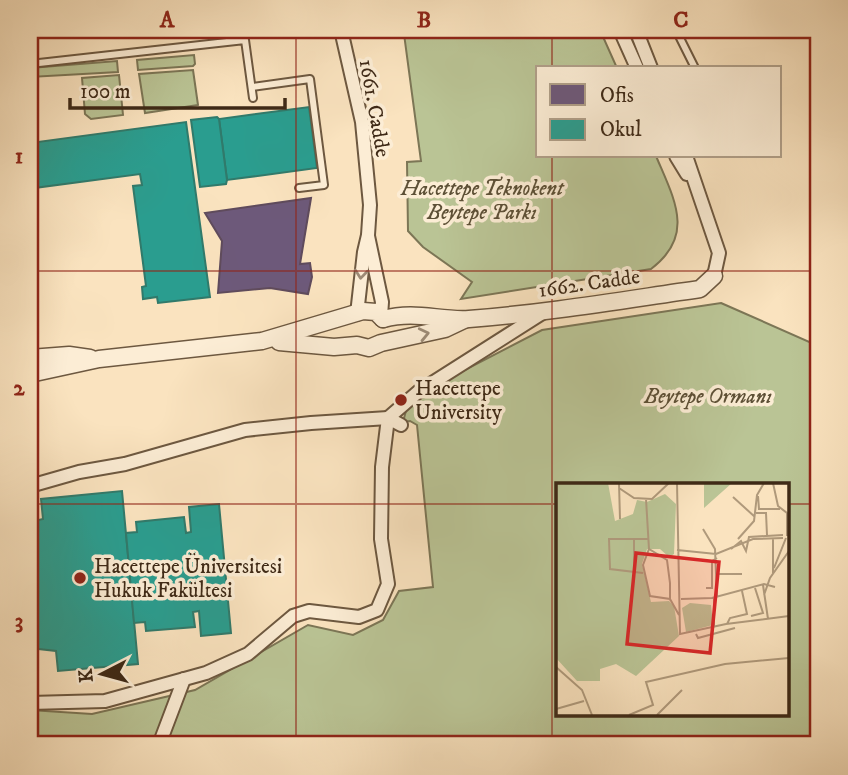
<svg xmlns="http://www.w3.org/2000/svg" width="848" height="775" font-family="'IM FELL DW Pica',serif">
	<rect width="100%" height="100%" fill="#fae3bf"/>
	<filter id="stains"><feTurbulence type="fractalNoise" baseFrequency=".00286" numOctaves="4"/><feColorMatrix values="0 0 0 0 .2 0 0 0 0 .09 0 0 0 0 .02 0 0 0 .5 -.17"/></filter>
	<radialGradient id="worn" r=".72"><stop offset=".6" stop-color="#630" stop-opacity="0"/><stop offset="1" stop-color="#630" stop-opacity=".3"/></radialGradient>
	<!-- green -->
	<g fill="#bac495" stroke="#7c7656" stroke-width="2" fill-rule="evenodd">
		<path d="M441 30H600L617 68H538V156H656C674 199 696 235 651 269L461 299 472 282 423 247 408 231 407 162 421 161 404 34Z"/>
		<path d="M194 55 195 64 193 66 138 70 137 60Z"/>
		<path d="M117 61 118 72 30 77V68Z"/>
		<path d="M193 70 198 105 145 113 139 74Z"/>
		<path d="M119 75 123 115 91 119 85 114 82 78Z"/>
		<path d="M721 303 814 344 818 349V745H30V710L92 714 195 690 308 625 353 635 383 620 399 591 433 587 417 425 410 421 403 422 407 407 453 376 542 330ZM558 484H787V714H558Z"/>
	</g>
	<!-- offices -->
	<path fill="#6d597a" stroke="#5f4b5c" stroke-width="2" d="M311 198 300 264 310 263 312 277 308 294 270 288 218 293 222 241 205 213Z"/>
	<!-- schools -->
	<g fill="#2a9d8f" stroke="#307a6b" stroke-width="2">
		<path d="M309 107 317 168 227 180 219 119Z"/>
		<path d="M217 117 219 119 227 180 226 184 200 187 191 120Z"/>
		<path d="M186 122 210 297 158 303 157 297 143 299 142 287 146 286 133 186 142 185 140 174 34 188 30 143Z"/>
		<path d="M122 491 138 664 58 671 56 651 30 648V522L43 519 41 499Z"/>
		<path d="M219 504 231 633 201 636 199 611 193 612 195 627 146 631 145 622 134 623 126 533 137 532 136 522 184 517 186 533 191 532 189 507Z"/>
	</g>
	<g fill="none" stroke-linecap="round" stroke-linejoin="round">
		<defs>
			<g id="service">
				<path d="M676 30 695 68"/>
				<path d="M30 64 245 40 253 98"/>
				<path d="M252 87 310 79 324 185 299 188"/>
			</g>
			<g id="minor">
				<path d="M341 30 362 122 370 205 368 235 364 252 357 314"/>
				<path d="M620 30 637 68"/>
				<path d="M636 30 651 68"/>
				<path d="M676 156 687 174"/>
				<path d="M686 156 719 253 714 276"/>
				<path d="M368 236 382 302 381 316"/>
				<path d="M30 486 79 472 125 464 245 430 311 423 388 418 401 425"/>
				<path d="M30 703 105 701 206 673 248 654 293 616 309 611 359 617 377 610 388 584 381 539 382 467 388 418 418 392 544 312"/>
				<path d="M159 745 184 679"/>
			</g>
			<g id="tertiary">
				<path d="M383 319C416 310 439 321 469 319 546 313 623 300 700 289L714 276"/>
				<path d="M279 342 334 347 357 345 369 348 381 343 445 329 464 320"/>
				<path d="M30 358 69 355 90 358"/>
				<path d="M30 374 99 359 262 341 363 311 376 312 383 319"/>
			</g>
		</defs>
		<!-- service casing -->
		<use href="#service" stroke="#6d5840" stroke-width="10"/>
		<!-- minor casing -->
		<use href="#minor" stroke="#6d5840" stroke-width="16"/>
		<!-- tertiary casing -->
		<use href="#tertiary" stroke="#6d5840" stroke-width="19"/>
		<!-- service -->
		<use href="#service" stroke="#fcedd5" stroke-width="6"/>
		<!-- minor -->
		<use href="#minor" stroke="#fcedd5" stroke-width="12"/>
		<!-- tertiary -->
		<use href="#tertiary" stroke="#fcedd5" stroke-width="16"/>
	</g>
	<!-- one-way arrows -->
	<defs><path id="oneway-chevron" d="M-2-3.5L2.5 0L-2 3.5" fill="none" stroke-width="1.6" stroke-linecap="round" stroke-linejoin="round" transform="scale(1.75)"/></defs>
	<g stroke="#9d8b76">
		<use href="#oneway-chevron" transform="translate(361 274) rotate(96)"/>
		<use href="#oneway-chevron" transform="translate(424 334) rotate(-13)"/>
	</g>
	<!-- grid -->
	<path fill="none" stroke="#8f2418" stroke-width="2" stroke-opacity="0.55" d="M296 30V745M552 30V68M552 156V745M30 271H818M30 504H558M787 504H818"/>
	<!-- markers -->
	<g fill="#8f2418" stroke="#fcedd5" stroke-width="2.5">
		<circle cx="401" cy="400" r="7"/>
		<circle cx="80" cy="578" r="7"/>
	</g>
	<g text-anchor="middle" stroke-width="7" stroke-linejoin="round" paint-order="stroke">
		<!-- street labels -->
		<g font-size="21" fill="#3e2916" stroke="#fcedd5">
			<text transform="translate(375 108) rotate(80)" y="7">1661. Cadde</text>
			<text transform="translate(589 283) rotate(-8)" y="7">1662. Cadde</text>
		</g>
		<!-- park labels -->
		<g font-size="21" font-style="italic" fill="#5d5036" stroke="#fcedd5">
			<text x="482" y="195">Hacettepe Teknokent<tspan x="482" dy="24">Beytepe Parkı</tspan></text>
			<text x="708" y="403">Beytepe Ormanı</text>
		</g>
		<!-- poi labels -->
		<g font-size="21" fill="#3e2916" stroke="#fcedd5" text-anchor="start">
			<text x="415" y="395">Hacettepe<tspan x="415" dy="24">University</tspan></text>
			<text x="94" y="573">Hacettepe Üniversitesi<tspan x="94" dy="24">Hukuk Fakültesi</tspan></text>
		</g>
	</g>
	<!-- overview -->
	<g transform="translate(556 483)">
		<rect width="233" height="233" fill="#fae3bf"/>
		<path d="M0 0H52L59 38 77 31 81 17 91 19 109 11 120 21 118 71 113 74 104 66H91L86 81 95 119 113 118 118 123 123 153 80 193 60 181 44 186V198H21L0 175ZM148 0H176L148 25ZM134 120 155 122 157 142 130 149 126 125Z" fill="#bac495"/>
		<path fill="none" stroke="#af997b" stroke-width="2" d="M63 0 64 36M121 0 124 151 170 141M217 0 222 23 231 30V53M63 5 78 15 96 16 113 0M202 13 203 26H224M177 14 199 34M90 16 93 66M200 30H210L211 52M147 46 159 66 161 114M217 55V90M182 56 198 38 201 12 208 0M175 66 185 58 190 68 193 54 227 52M121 67 160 71 197 56 227 55M218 85 230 55M78 87V56M87 90 54 86 53 56H92M161 91H186M207 102 212 136M150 105H156V78L161 75M208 112 214 95 233 68M125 116 156 115 208 101 219 104M113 117 114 116V100L111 77 93 66 87 82 94 113 114 116 123 132M195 133 207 130 199 105M170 141 233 133M171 141 174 135 191 131 186 108M158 144V115M140 151 142 155 179 145M0 184 26 207 36 232M0 226 28 218M73 232 97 222 90 199 169 181 233 175M101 232 126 207"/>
		<path fill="#d62828" fill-opacity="0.15" stroke="#d62828" stroke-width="3.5" d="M80 70 163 79 154 170 71 161Z"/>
		<rect width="233" height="233" fill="none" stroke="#3e2916" stroke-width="3.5"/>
	</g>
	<!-- margin -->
	<rect width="848" height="775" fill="none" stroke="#fae3bf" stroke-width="77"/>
	<!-- legend -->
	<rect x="536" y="66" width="245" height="91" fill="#fcedd5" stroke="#b09f89" stroke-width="2"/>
	<rect x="550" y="84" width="35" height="21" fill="#6d597a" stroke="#b09f89" stroke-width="2"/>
	<text x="600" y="102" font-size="21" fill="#3e2916">Ofis</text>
	<rect x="550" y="119" width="35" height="21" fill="#2a9d8f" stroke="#b09f89" stroke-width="2"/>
	<text x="600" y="136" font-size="21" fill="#3e2916">Okul</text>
	<!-- north arrow -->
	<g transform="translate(102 674) rotate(264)" stroke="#fcedd5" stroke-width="5" paint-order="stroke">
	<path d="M0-5L12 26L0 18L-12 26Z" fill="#3e2916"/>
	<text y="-10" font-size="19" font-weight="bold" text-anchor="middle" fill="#3e2916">K</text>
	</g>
	<!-- scale -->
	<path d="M70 98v10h215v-10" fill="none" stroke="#3e2916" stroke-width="3.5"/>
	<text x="80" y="98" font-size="21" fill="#3e2916" stroke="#fcedd5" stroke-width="5" paint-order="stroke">100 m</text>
	<rect x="38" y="38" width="772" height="698" fill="none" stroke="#8f2418" stroke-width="2.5"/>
	<g font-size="23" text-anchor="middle" font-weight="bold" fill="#8f2418">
		<text x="167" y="27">A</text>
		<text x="424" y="27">B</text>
		<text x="681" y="27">C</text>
		<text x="19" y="163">1</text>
		<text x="19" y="395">2</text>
		<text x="19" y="628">3</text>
	</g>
	<rect width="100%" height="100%" filter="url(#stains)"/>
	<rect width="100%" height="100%" fill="url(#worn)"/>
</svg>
